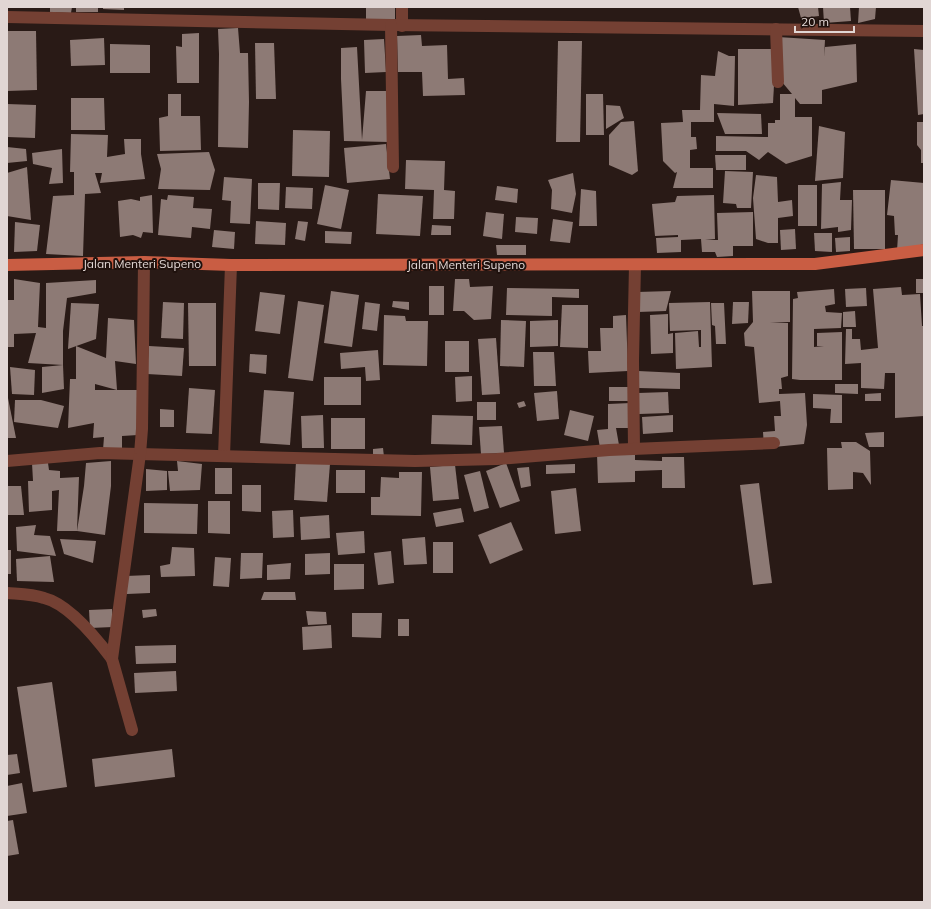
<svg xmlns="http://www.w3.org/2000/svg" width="931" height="909" font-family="Mulish,sans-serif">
	<rect width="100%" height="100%" fill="#291a16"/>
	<!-- building -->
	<g fill="#8d7a75">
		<path d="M50 7H72L71 13 50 12Z"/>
		<rect x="76" y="7" width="22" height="5"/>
		<path d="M103 7H124V10L103 9Z"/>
		<path d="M366 7H395V19L366 20Z"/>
		<path d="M798 7H818L819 16 801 18Z"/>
		<path d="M823 7H850L851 21 824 23Z"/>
		<path d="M859 7H876L875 19 858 23Z"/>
		<path d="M238 28 240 53H248L249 102 248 148 218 147 219 54 218 29Z"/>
		<path d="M7 31H36L37 90 7 91Z"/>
		<path d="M199 33V83H177L176 46 182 47V34Z"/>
		<path d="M421 35 422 46 447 45 448 79 464 78 465 95 423 96 422 72H398L397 36Z"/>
		<path d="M778 37 825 40 824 57 825 47 856 44 857 82 822 90V104H800L795 98V117H812V156L786 164 768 152 759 160 746 151H716V136L768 137V123H775V120H780V94H792L782 82Z"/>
		<path d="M104 38 105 65 71 66 70 40Z"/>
		<path d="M384 39 386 72 365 73 364 40Z"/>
		<path d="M558 41H582L580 142H556Z"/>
		<path d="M255 43H274L276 99H256Z"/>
		<path d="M110 44 150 45V73H110Z"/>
		<path d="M357 47 362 140 366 91H388L389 142 344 141 341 79V48Z"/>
		<path d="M738 49H776L773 103 738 105Z"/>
		<path d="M914 49 924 50V114L918 115Z"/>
		<path d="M718 51 729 56H735L734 106 714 104V122H691V137H696L697 149 690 150V168H713V188H673L677 172 675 173 663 161 661 123 683 122 682 110H700L701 75 715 76Z"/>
		<path d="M168 94H181V116H200L201 150 160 151 159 118 168 116Z"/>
		<path d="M586 94H603L604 135H586Z"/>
		<path d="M71 98H104L105 130H71Z"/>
		<path d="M7 104 36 105 35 138 7 137Z"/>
		<path d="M606 105 620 106 624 118 606 129Z"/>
		<path d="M717 113 761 114 762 134H725Z"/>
		<path d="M634 121 638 171 632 175 609 165V135L621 122Z"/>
		<path d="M917 122H924V163H921V150L917 145Z"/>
		<path d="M819 126 845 132 843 178 815 181Z"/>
		<path d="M293 130 330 131 329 177 292 176Z"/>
		<path d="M71 134 108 135 107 157 125 154 124 139H141V154L145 179 100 183 102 173H95L101 193 85 194 83 256 46 254 53 196 74 195V172H70Z"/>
		<path d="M386 144 390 179 347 183 344 148Z"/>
		<path d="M7 147 26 149 27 161 7 163Z"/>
		<path d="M62 149 63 183 49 184 52 168 33 164 32 153Z"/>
		<path d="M209 152 215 170 210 190 158 189 161 169 157 154Z"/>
		<path d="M715 155H746V170H716Z"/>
		<path d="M406 160 445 161 444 190 455 191 454 219H433L434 190 405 189Z"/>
		<path d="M27 167 31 220 7 216V173Z"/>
		<path d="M725 171 753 172 751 208H737L736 204 723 203Z"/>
		<path d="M573 173 576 194 572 213 551 209 552 190 548 180Z"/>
		<path d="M756 175 777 177 778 202 792 200 793 216 778 218V243H768L756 239 753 198Z"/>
		<path d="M224 177 252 179 250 224 230 223 231 201 222 200Z"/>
		<path d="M891 180 924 183V244L897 251 898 235H895L894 216 887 215Z"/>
		<path d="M841 182 840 200H852L851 230 838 232V227L821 229 822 184Z"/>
		<path d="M258 183H280L279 210 258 209Z"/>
		<path d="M325 185 349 190 341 229 317 224Z"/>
		<rect x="798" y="185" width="19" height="41"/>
		<path d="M497 186 518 189 517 203 495 200Z"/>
		<path d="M286 187 313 188 312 209 285 208Z"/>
		<path d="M581 189 596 191 597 226H579Z"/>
		<path d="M853 190H885V249H854Z"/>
		<path d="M378 194 423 196 420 236 376 234Z"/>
		<path d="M152 195 153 233 143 232 141 238 133 235 120 237 118 201 131 199 140 201V197Z"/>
		<path d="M168 195 194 197 193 208 212 209 210 229 192 227 191 238 158 235 161 199 167 200Z"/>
		<path d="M714 195 715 239 705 240H718L717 213 753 212V246H733V256L717 257 715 252H702L701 239 681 240V252L657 253 656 238 678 237V235L655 236 652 204 675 202 677 196Z"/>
		<path d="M486 212 504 214 502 239 483 236Z"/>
		<path d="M516 217 538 218 537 234 515 232Z"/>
		<path d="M553 219 573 222 570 243 550 241Z"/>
		<path d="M256 221 286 223 285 245 255 244Z"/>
		<path d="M298 221 308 222 305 241 295 239Z"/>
		<path d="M15 222 40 225 37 251 14 252Z"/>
		<path d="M432 225 451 226V235H431Z"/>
		<path d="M795 229 796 249 781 250 780 230Z"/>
		<path d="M214 230 235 232 234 249 212 247Z"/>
		<path d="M325 231 352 232 351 244 325 243Z"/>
		<path d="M814 233H832V252L815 251Z"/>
		<path d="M850 237V251L836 252 835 238Z"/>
		<path d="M496 245H526V255H497Z"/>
		<path d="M14 279 40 283 38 327 46 328V283L96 280V293L67 298 63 331V365L28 363 36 333 14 334V325V347H7V300H14Z"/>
		<path d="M455 279H469L470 287 493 286 491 319 474 320 464 311H453Z"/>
		<rect x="916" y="279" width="8" height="14"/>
		<rect x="429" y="286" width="15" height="29"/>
		<path d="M901 287 902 295 920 294 922 326H924V416L895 418V373H885L884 389 861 388V363L845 364 846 329H852V339H860L861 350 878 348 873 289Z"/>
		<path d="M507 288 579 289V298L552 297V316L506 315Z"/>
		<path d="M866 288 867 306 846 307 845 289Z"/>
		<path d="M834 289 835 304 825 306 826 312 842 313 841 328 814 329V347L824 346H817V333L842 332V380H800L792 379 793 299 798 298 797 292Z"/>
		<path d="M331 291 359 295 352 347 324 343Z"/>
		<path d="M671 291 666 311 638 312 637 292Z"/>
		<path d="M752 291H790V322H770L788 323V376L781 378 782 389H779V394L805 393 807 425 804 444 764 448 763 432 775 431 774 416H781L780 401 759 403 754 347 745 346 744 333 753 322Z"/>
		<path d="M260 292 285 295 280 334 255 331Z"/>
		<path d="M298 301 324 305 313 381 288 378Z"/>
		<path d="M393 301 409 302V310L392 307Z"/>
		<path d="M163 302 184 303 183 339 161 338Z"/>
		<path d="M365 302 380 304 377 331 362 329Z"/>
		<path d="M710 302 712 367 676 369 675 333 698 331 699 347H701V330L670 331 669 303Z"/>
		<path d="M733 302H749L748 323 732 324Z"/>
		<path d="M71 303 99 304 96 339 68 349Z"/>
		<path d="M188 303H216V366H189Z"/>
		<path d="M711 303H724L726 344H716L715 326 712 325Z"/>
		<path d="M562 305H588V348L560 347Z"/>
		<path d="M855 311 856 327H843V312Z"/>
		<path d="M668 314V334L673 333V353L651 354 650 315Z"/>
		<path d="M384 315 405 316 406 321H428L427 366 383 365Z"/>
		<path d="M626 315 628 371 589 373 588 351H601L600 328H613V316Z"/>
		<path d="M108 318 134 320 136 364 115 361 117 390 95 384V390H140L138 435 122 436V450H103L104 437 93 438 94 423 68 428 70 379H76V346L106 358Z"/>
		<path d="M501 320 526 321 524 367 500 366Z"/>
		<path d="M558 320V346L530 347V321Z"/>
		<path d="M496 338 500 394 482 395 478 339Z"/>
		<rect x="445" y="341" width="24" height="31"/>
		<path d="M149 346 184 348 182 376 147 374Z"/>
		<path d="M378 350 380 380 366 381 365 367 341 369 340 353Z"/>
		<path d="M533 352H554L556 386H534Z"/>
		<path d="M250 354 267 355 266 374 249 372Z"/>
		<path d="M63 365 64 389 42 393V367Z"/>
		<path d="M10 367 35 370 34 395 12 394Z"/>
		<path d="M638 371 680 373V389L638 388Z"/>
		<path d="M472 376V401L456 402 455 377Z"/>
		<rect x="324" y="377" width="37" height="28"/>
		<path d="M835 384H858V394L835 393Z"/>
		<path d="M609 387H631L632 401H609Z"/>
		<path d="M189 388 215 390 212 434 186 433Z"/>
		<path d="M264 390 294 392 290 445 260 443Z"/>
		<path d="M557 391 559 419 537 421 534 393Z"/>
		<path d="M668 392 669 413 639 414 638 393Z"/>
		<path d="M881 393V401H865V394Z"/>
		<path d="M813 394 842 395V423H830L831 409 813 408Z"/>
		<path d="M7 398H8L16 438H7Z"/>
		<path d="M15 400H41L64 406 58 428 14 422Z"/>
		<path d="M524 401 526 406 519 408 517 403Z"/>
		<rect x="477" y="402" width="19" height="18"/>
		<path d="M631 403V428H616L619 445 600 448 597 430 608 429V404Z"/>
		<path d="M160 409 174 410V427H160Z"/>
		<path d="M570 410 594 416 588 441 564 435Z"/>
		<path d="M323 415 324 448H302L301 416Z"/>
		<path d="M432 415 473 416 472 445 431 444Z"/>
		<path d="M673 415V432L643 434 642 417Z"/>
		<rect x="331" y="418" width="34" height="31"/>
		<path d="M502 426 504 453 481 454 479 427Z"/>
		<path d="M884 432V447H869L865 433Z"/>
		<path d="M841 442H856L870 451 871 485 863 473 853 472V489L828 490 827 448H842Z"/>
		<path d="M383 448 384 457H373V449Z"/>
		<path d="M597 454H635V460L662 461V457H684L685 488H662V470L635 471V482L598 483Z"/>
		<path d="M111 461V486L105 535 77 531H57L59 490 52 491V510L29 512 28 481H33L32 463H48L49 470 60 471V478L79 477 77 531 84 486 86 463Z"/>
		<path d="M177 461 202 464 200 490 170 491 168 471H178Z"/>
		<path d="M296 461 330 464 327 502 294 500Z"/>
		<path d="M506 463 520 501 500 508 486 471Z"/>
		<path d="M575 464V473L546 474V465Z"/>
		<path d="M455 465 459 499 433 501 430 467Z"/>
		<path d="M529 467 531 486 521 488 517 468Z"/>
		<rect x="215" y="468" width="17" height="26"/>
		<path d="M146 469 167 471V490L146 491Z"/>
		<rect x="336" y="470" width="29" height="23"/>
		<path d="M480 471 489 508 474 512 464 475Z"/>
		<path d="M399 472H422L421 516 371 515V497H380L381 477 399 478Z"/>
		<path d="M759 483 772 583 753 585 740 485Z"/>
		<path d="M242 485H261V512L242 511Z"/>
		<path d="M7 486H21L24 515H7Z"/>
		<path d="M576 488 581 531 555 534 551 491Z"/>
		<path d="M208 501H230V534L208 533Z"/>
		<path d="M144 503 198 504 197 534 144 533Z"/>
		<path d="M461 508 464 522 436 527 433 513Z"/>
		<path d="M293 510 294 537 273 538 272 511Z"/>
		<path d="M329 515 330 538 301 540 300 517Z"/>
		<path d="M511 522 523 550 490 564 478 535Z"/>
		<path d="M36 525 34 535 50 536 56 556 17 551 16 527Z"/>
		<path d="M364 531 365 553 338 555 336 533Z"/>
		<path d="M425 537 427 564 404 565 402 539Z"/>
		<path d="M60 539 96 541 93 563 64 554Z"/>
		<rect x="433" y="542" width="20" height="31"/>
		<path d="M172 547 194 548 195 576 161 577 160 566 170 564Z"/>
		<rect x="7" y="550" width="4" height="24"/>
		<path d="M391 551 394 583 378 585 374 553Z"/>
		<path d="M241 553H263L262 578 240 579Z"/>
		<path d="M330 553V574L305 575V554Z"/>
		<path d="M50 556 54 582 17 581 16 559Z"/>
		<path d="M215 557 231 558 229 587 213 586Z"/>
		<path d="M291 563 290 579 267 580V565Z"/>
		<path d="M334 564H364V589L334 590Z"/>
		<path d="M150 575V593L127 594 126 576Z"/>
		<path d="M264 592H295L296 600H261Z"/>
		<path d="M112 609 113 627 90 628 89 610Z"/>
		<path d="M156 609 157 616 143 618 142 610Z"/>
		<path d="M306 611 326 612 327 624 308 625Z"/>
		<path d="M352 613H382L381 638 352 637Z"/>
		<rect x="398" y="619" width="11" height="17"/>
		<path d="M331 625 332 648 303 650 302 627Z"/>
		<path d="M176 645V663L136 664 135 646Z"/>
		<path d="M176 671 177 691 135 693 134 673Z"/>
		<path d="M52 682 67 787 33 792 17 687Z"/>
		<path d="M172 749 175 777 95 787 92 759Z"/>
		<path d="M17 754 20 773 7 775V755Z"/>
		<path d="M22 783 27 813 7 816V786Z"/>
		<path d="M13 820 19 854 7 856V821Z"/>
	</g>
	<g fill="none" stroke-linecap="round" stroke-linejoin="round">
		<!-- minor -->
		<g stroke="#744033" stroke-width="12">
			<path d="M402 7V26"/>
			<path d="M7 17 391 25 924 31"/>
			<path d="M391 25 393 167"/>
			<path d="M776 29 778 82"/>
			<path d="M634 449 633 360 635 265"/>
			<path d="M224 456 231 265"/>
			<path d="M7 461 100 453 415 461 497 459 609 450 774 443"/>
			<path d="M7 593C19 594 32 594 44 598 69 604 97 639 112 659"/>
			<path d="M132 730 112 659 140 454 142 429 144 262"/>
		</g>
		<!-- major -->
		<path stroke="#c95d43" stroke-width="12" d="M7 265 144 262 231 265 815 264 924 250"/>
	</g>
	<g text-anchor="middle" stroke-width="4" stroke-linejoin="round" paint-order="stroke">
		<!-- street labels -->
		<g font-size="12" fill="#e1d6d4" stroke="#1f110d">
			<text x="142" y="268">Jalan Menteri Supeno</text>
			<text x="466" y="269">Jalan Menteri Supeno</text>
		</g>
	</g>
	<!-- border -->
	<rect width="931" height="909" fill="none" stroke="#e1d6d4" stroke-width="16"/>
	<!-- scale -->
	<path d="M795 26v6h59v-6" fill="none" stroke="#e1d6d4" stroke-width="2"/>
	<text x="801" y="26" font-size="12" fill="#e1d6d4" stroke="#1f110d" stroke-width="3" paint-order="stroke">20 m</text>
</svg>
